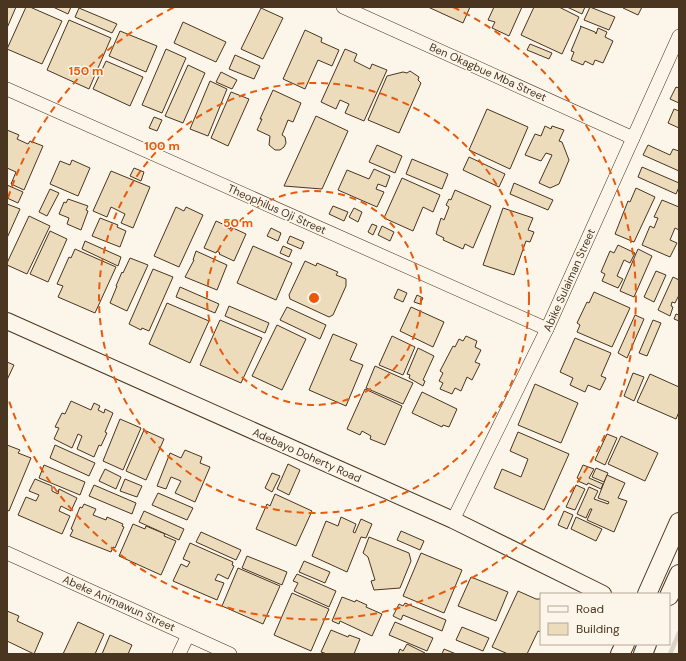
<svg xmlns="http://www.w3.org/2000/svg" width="686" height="661" font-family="'DM Sans',sans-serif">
	<rect width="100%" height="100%" fill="#fbf6e9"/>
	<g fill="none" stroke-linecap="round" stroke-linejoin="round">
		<!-- stream -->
		<path stroke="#dcd4c6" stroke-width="4.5" d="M670 654 679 633"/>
	</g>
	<!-- building -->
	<g fill="#ecdcbc" stroke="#4a3520">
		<path d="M7 7H16L7 28Z"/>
		<path d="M26 7H30L62 21 42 64 7 49Z"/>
		<path d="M53 7H71L68 14Z"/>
		<path d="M428 7H470L463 23Z"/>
		<path d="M494 7H522L509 36 492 28 495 22 488 20Z"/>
		<path d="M534 7H559L579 17 562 54 521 35Z"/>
		<path d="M567 7H585L582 14Z"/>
		<path d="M590 7 615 17 609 30 584 20Z"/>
		<path d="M623 7H642L638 15 623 8Z"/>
		<path d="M79 8 117 24 112 33 75 17Z"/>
		<path d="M261 8 283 18 263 59 241 49Z"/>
		<path d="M69 20 111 38 89 89 47 70Z"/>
		<path d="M183 22 226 42 216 62 174 43Z"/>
		<path d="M580 26 595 32 596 34 598 28 607 32 605 37 613 41 603 63 595 60 593 65 585 61 583 65 571 60 574 52 571 51 581 27Z"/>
		<path d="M305 30 322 38 321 42 339 50 332 66 318 60 305 89 283 79Z"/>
		<path d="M120 31 157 46 146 72 109 56Z"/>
		<path d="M530 44 552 53 549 59 527 50Z"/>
		<path d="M166 49 186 58 162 113 142 105Z"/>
		<path d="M345 49 357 54 354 61 370 69 372 64 387 70 364 121 345 113 349 104 340 100 336 109 321 102Z"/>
		<path d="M235 55 260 66 254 79 229 69Z"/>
		<path d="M106 61 143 77 130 106 93 89Z"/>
		<path d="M188 65 205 73 183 123 165 116Z"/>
		<path d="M410 71 419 77 418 80 421 83 399 133 368 120 387 76 403 72 407 73Z"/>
		<path d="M221 72 237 80 232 89 216 82Z"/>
		<path d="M210 81 227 89 208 136 190 129Z"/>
		<path d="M676 87 679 88V103L670 99Z"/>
		<path d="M273 90 301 103 293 122 288 120 282 135 285 137 286 143 284 147 280 150H275L269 145 270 136 257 130 262 119H260Z"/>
		<path d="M231 92 249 99 228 146 211 138Z"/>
		<path d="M487 109 528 127 510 169 469 150Z"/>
		<path d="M674 109 679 111V128L668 123Z"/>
		<path d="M316 116 348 131 322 189 284 186Z"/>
		<path d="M154 117 162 120 157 131 149 128Z"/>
		<path d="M545 126 551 129 552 126 564 130 559 141 562 142 569 160 559 184 550 188 539 183 552 155 546 153 541 161 525 155 535 134 541 136Z"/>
		<path d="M7 130 19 135 17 139 28 144 30 141 43 146 24 190 11 184 16 172 7 168Z"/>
		<path d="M377 145 402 156 395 173 369 162Z"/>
		<path d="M648 145 670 155 673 149 679 151V171L643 155Z"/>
		<path d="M469 157 505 174 499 187 463 170Z"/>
		<path d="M412 159 448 174 442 189 406 174Z"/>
		<path d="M72 160 90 168 78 196 50 184 60 161 70 165Z"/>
		<path d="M642 167 679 183V187L676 194 638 177Z"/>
		<path d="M134 168 144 172 141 181 130 176Z"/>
		<path d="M374 169 390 176 386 187 378 184 376 189 384 192 377 207 338 190 347 170 369 179Z"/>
		<path d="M111 171 150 187 133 228 121 223 125 214 111 207 107 217 93 211Z"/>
		<path d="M402 178 440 195 433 212 423 207 413 231 384 218Z"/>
		<path d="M514 183 553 200 548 210 510 194Z"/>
		<path d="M7 185 23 192 18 203 7 198Z"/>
		<path d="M636 188 655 197 634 242 615 234 628 201 630 202Z"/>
		<path d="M50 189 59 193 47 216 39 212Z"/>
		<path d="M455 190 491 206 473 248 465 244 463 249 443 240 444 238 436 234 441 218 444 220 449 207 446 205 449 199 451 200Z"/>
		<path d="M68 199 88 206 86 210 88 211 81 230 67 224 69 218 59 214 64 202 66 203Z"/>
		<path d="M662 200 679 207V230L675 228 670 240 677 243 670 257 642 245 650 226 654 228 658 218 654 217Z"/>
		<path d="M7 204 20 209 7 238Z"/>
		<path d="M333 206 348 212 344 221 329 214Z"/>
		<path d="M176 207 184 211 186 207 203 215 179 267 154 256Z"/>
		<path d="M354 208 362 212 358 222 349 217Z"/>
		<path d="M503 208 533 218 528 230 534 232 530 242 526 241 514 275 483 265Z"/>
		<path d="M29 216 50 226 27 274 7 265V263Z"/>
		<path d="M100 218 118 225 117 227 126 231 120 247 92 236Z"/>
		<path d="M216 221 227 226V228L230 229 231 227 246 234 234 261 219 254 220 253 217 251 216 253 204 248Z"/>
		<path d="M372 224 377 226 373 235 368 232Z"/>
		<path d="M382 226 394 232 390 241 378 235Z"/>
		<path d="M271 228 281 233 278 241 267 236Z"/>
		<path d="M50 231 67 239 48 282 30 274Z"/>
		<path d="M290 236 304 242 301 249 287 243Z"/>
		<path d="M85 241 121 257 118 266 82 249Z"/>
		<path d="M618 245 635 253 630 263 624 260 617 276 623 279 618 288 602 281 605 274 601 272 610 251 614 253Z"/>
		<path d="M253 246 292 263 276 300 237 283Z"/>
		<path d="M283 246 292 250 289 257 280 253Z"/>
		<path d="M75 249 116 267 95 313 58 297 63 286 57 284 69 257 71 258Z"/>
		<path d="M638 249 652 256 634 297 620 291Z"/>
		<path d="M196 251 227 265 217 290 185 277 194 260H193Z"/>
		<path d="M130 258 148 265 127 311 110 303 117 286H116L122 272 123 273Z"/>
		<path d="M305 261 316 266 317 263 338 272 336 275 346 279V286L333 315 329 317 290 299 289 295Z"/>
		<path d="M153 269 173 277 149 331 142 328 141 330 129 324Z"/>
		<path d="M656 271 666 275 654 302 644 297Z"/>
		<path d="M673 277 679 280V295L675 303 672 302 671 306 673 307 670 316 658 310Z"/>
		<path d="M180 287 219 304 215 313 176 297Z"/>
		<path d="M398 289 407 293 403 302 394 298Z"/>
		<path d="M594 292 630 308 612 347 577 332 580 325 577 323 587 302 589 303Z"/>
		<path d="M417 295 423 298 420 304 414 302Z"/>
		<path d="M167 303 209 321 190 363 149 344Z"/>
		<path d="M229 306 269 323 265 333 225 316Z"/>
		<path d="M287 307 326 325 320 339 280 320Z"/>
		<path d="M411 307 444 322 433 347 400 331Z"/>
		<path d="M676 314 679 315V321L674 319Z"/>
		<path d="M635 315 644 319 627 358 618 353Z"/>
		<path d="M220 320 262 338 241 383 200 365Z"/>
		<path d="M653 320 661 323 647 356 639 353Z"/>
		<path d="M277 325 306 339 282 390 252 376Z"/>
		<path d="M333 334 357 344 350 360 363 365 346 406 309 390Z"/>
		<path d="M392 336 415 347 403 375 379 365Z"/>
		<path d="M466 336 477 341 475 347 481 350 475 362 480 364 472 380 467 377 461 391 455 388 452 394 440 389 443 383 439 381 443 373 440 371 453 346 455 347 459 339 463 341Z"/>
		<path d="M575 338 611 353 601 376 606 378 600 390 588 385 585 392 570 385 573 378 560 372Z"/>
		<path d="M418 348 434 356 423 380 425 381 423 386 409 378 410 375 407 374Z"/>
		<path d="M7 362 14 365 7 380Z"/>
		<path d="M375 366 413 383 403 404 366 388Z"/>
		<path d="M633 373 644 377 634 401 624 396Z"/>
		<path d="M650 374 679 387V412L676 419 637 402Z"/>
		<path d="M535 384 578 403 561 443 518 425Z"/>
		<path d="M365 389 402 406 385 445 370 439 371 436 362 431 360 435 347 429Z"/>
		<path d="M422 392 457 409 449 427 443 425 442 427 412 413Z"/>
		<path d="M71 401 91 410 94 403 100 406 98 410 104 413 105 409 113 413 105 432 107 433 101 446 99 445 94 457 77 449 82 436 78 434 72 448 54 439 59 428 55 427 62 413 65 414Z"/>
		<path d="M120 419 141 428 123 470 103 461Z"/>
		<path d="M144 430 164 439 146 480 126 471Z"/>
		<path d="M518 432 569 454 544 510 494 488 502 469 521 477 528 459 510 451Z"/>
		<path d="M607 434 617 438 605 465 595 460Z"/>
		<path d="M621 436 658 453 645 481 608 464Z"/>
		<path d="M7 445 20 450 18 453 31 458 9 511 7 510Z"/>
		<path d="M55 445 95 463 89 476 50 458Z"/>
		<path d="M185 450 202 457 200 463 210 467 195 502 175 493 181 481 171 477 166 489 157 486 170 453 181 458Z"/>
		<path d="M288 464 300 470 289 495 277 489Z"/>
		<path d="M44 465 85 482 80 495 39 478Z"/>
		<path d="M583 465 594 469 589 478 603 484 601 489 588 483 587 485 578 481 579 479 577 478Z"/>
		<path d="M596 468 608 473 604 482 592 477Z"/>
		<path d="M105 469 121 477 116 489 99 481Z"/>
		<path d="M272 473 280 476 272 492 265 488Z"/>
		<path d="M607 475 625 483 618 498 627 501 614 532 587 520 592 509H590L586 518 577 514 589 487 598 491 594 499 608 504 609 502 598 498Z"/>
		<path d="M35 479 52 486V491L58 494 59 489 77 498 71 511 61 506 59 511 70 516 62 534 18 515 26 497 36 501 39 495 29 491Z"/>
		<path d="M125 479 142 486 137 497 120 491Z"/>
		<path d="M94 485 136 503 132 514 89 496Z"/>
		<path d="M576 485 585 489 575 510 566 507Z"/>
		<path d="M158 493 193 508 187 520 152 505Z"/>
		<path d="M275 494 312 511 296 546 256 529 267 504 270 506Z"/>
		<path d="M84 504 96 509 93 515 106 520 107 517 123 524 122 526 124 527 115 548 113 547 111 552 70 536 73 530 71 529 80 507 82 508Z"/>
		<path d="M144 511 184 529 179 540 139 522Z"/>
		<path d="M564 511 573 515 567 529 558 525Z"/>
		<path d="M341 517 356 524 353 532 355 533 361 519 372 524 366 538 361 537 347 572 312 556 326 521 338 526Z"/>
		<path d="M576 517 602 529 596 541 571 529Z"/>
		<path d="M133 524 145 529 146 526 165 534 164 536 176 541 161 575 119 556Z"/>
		<path d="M401 531 424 541 420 550 397 540Z"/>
		<path d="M201 532 241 550 236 560 196 542Z"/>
		<path d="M369 537 409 553 411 561 400 588 374 590 371 581 375 580 368 557 363 553Z"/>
		<path d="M190 543 233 562 232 565 234 566 228 579 218 574 215 580 224 583 217 600 173 581 181 564 187 567 190 562 183 559Z"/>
		<path d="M421 553 462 570 444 613 403 596Z"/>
		<path d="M247 556 287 572 282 585 242 568Z"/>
		<path d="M304 561 330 572 325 583 299 572Z"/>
		<path d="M238 568 280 586 263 624 222 606Z"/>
		<path d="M297 574 336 591 329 607 294 591 298 583 293 581Z"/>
		<path d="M471 577 508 592 496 621 458 606Z"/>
		<path d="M518 591 536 599H541V632L538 631 527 654H508L492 647Z"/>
		<path d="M292 593 329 609 311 651 274 635Z"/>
		<path d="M342 597 355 602 356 600 367 605 366 607 382 614 372 636 340 621 339 624 332 621Z"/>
		<path d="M405 603 446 620 442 631 403 615 401 620 393 616 399 604 403 606Z"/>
		<path d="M7 611 19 616 17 621 43 633 34 654 7 641Z"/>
		<path d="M78 622 104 634 95 654H63Z"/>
		<path d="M395 622 433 638 427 651 389 635Z"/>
		<path d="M462 627 489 638 483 651 456 640Z"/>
		<path d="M331 630 348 637 349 635 360 639 354 654H327L321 652Z"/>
		<path d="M110 635 132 645 128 654H102Z"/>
		<path d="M407 644 425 653V654H398L400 649 403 651Z"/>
		<path d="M444 649 456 654H442Z"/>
	</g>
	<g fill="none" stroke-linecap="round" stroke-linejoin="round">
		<defs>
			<g id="minor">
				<path d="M343 7 633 138"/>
				<path d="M7 89 547 329"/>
				<path d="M453 520 547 329 679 36"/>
				<path d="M7 553 230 654"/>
				<path d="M179 654 188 635"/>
			</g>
			<path id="tertiary" d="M7 321 453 520 603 594"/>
			<g id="secondary">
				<path d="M647 594 679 522"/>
				<path d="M669 596 679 574"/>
				<path d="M620 654 625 644"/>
				<path d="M643 654 647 644"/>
			</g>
		</defs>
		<!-- minor casing -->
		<use href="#minor" stroke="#4a3520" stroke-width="14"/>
		<!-- tertiary casing -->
		<use href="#tertiary" stroke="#4a3520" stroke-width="18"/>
		<!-- secondary casing -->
		<use href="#secondary" stroke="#4a3520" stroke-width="20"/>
		<!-- minor -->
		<use href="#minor" stroke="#fbf6e9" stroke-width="13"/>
		<!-- tertiary -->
		<use href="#tertiary" stroke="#fbf6e9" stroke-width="16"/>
		<!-- secondary -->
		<use href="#secondary" stroke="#fbf6e9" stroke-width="18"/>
	</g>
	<!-- distance rings -->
	<g fill="none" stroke="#e8590c" stroke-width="2" stroke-dasharray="7 5">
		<circle cx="314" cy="298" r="107"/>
		<circle cx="314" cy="298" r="215"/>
		<path d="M8 198A322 322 0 0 1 175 7M453 7A322 322 0 1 1 8 398"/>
	</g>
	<g text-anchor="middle" stroke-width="3" stroke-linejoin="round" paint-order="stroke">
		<!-- street labels -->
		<g font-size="11" fill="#4a3520" stroke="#fbf6e9">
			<text transform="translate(488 72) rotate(24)" y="4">Ben Okagbue Mba Street</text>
			<text transform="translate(277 209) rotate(24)" y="4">Theophilus Oji Street</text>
			<text transform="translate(569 280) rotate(-66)" y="4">Abike Sulaiman Street</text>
			<text transform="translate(307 455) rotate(24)" y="4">Adebayo Doherty Road</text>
			<text transform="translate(119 603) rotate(24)" y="4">Abeke Animawun Street</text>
		</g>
	</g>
	<circle cx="314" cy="298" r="6" fill="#e8590c" stroke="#fbf6e9" stroke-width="2"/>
	<g font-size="12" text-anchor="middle" font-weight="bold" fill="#e8590c" stroke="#fbf6e9" stroke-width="3" stroke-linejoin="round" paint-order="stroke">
		<text x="86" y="75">150 m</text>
		<text x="162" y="150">100 m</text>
		<text x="238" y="227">50 m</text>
	</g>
	<!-- border -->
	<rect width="686" height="661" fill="none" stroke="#4a3520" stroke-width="16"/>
	<!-- legend -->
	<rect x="540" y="593" width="130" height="52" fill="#fbf6e9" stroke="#b4a999"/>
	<rect x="548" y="606" width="20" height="6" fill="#fbf6e9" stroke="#b4a999"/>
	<text x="576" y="613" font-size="12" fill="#4a3520">Road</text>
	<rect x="548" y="623" width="20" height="12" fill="#ecdcbc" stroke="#b4a999"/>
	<text x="576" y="633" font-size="12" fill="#4a3520">Building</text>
</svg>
